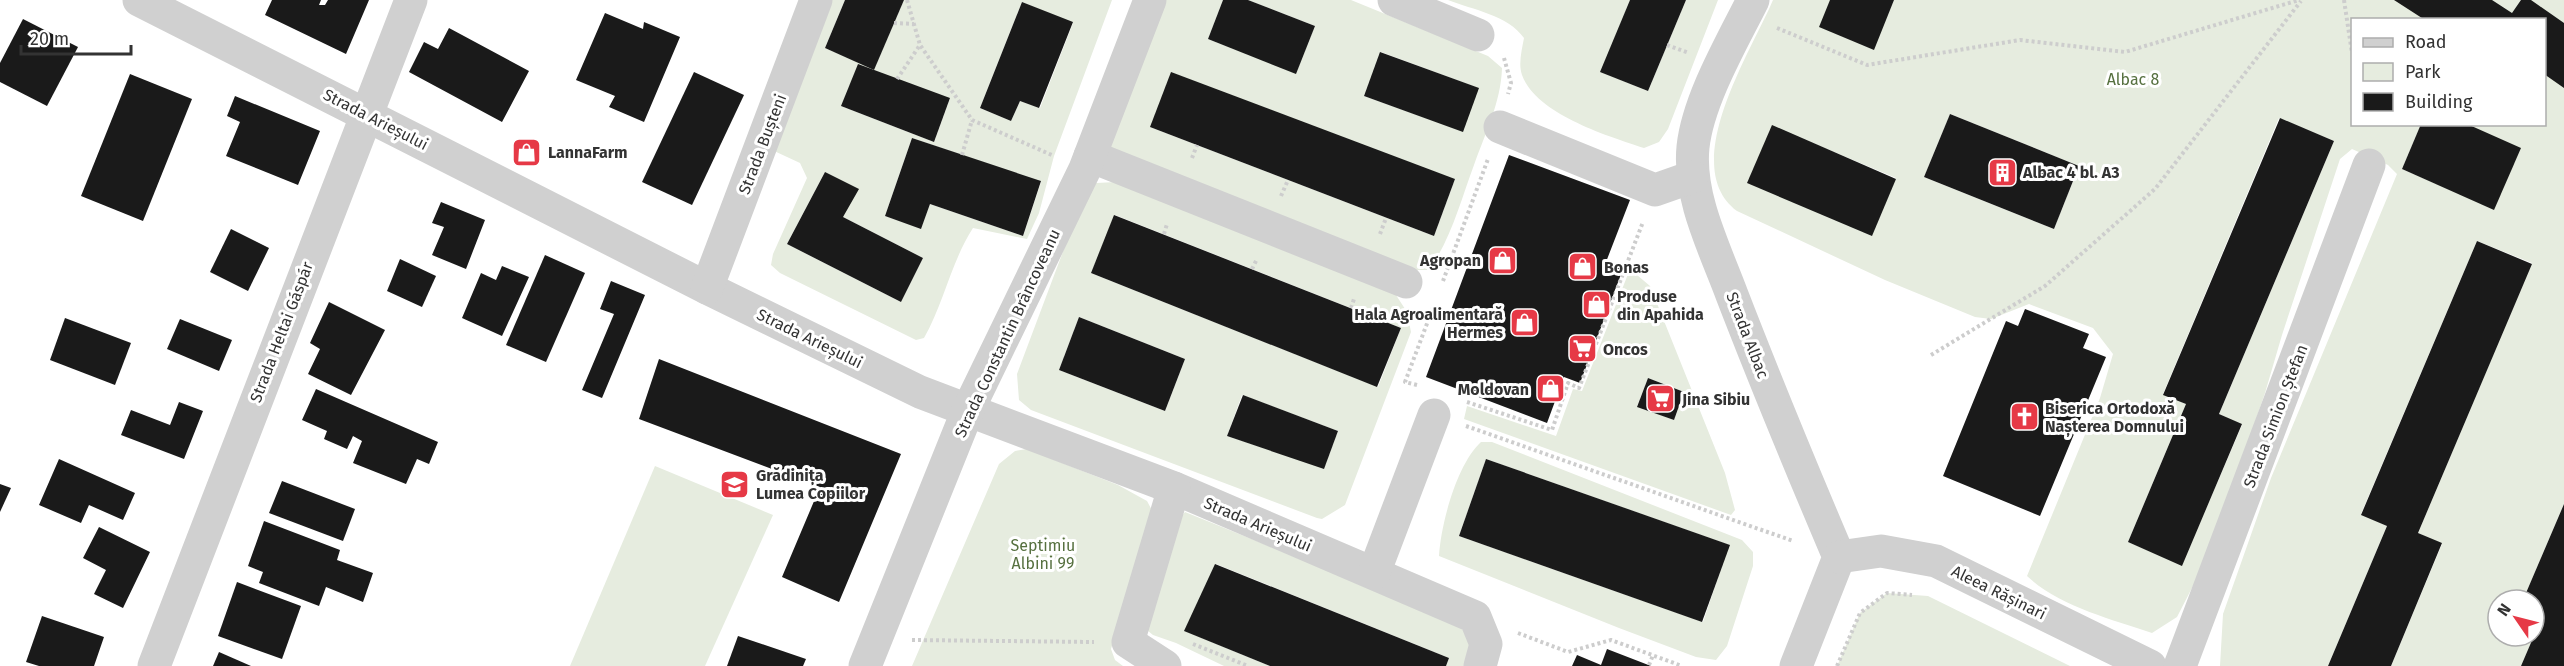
<svg xmlns="http://www.w3.org/2000/svg" width="2564" height="666" font-family="'Fira Sans',sans-serif">
	<rect width="100%" height="100%" fill="#fff"/>
	<!-- green -->
	<g fill="#e6ecdf" fill-rule="evenodd">
		<path d="M824 0H845L825 48 874 69 904 0H1112L1054 156 1039 213 1027 239 973 228C951 262 944 303 924 338L916 340 780 273 771 265 773 254 807 178 800 163 772 150ZM1022 2 1073 23 1040 108 1020 101 1011 121 980 108ZM950 98 934 142 841 106ZM912 138 1041 182 1023 236 930 204 921 228 885 216ZM825 172 843 217 923 258 901 302 787 244Z"/>
		<path d="M1165 0H1223L1208 39 1296 73 1315 26 1248 0H1351L1488 56 1502 68C1501 102 1485 134 1474 165 1461 200 1451 239 1429 270H1415L1120 160 1108 144ZM1381 52 1478 88 1462 131 1364 96ZM1150 127 1455 179 1434 236Z"/>
		<path d="M1448 0H1630L1601 72 1648 91 1686 0H1718L1668 129 1659 142 1644 148C1608 136 1536 114 1522 75 1518 64 1522 49 1524 38 1508 15 1473 10 1448 0Z"/>
		<path d="M1773 0H1830L1873 49 1894 0H2564V504L2523 600H2498V636H2534L2521 666H2391L2442 544 2418 533 2532 263 2477 241 2361 514 2387 526 2328 666H2220L2223 614 2271 478 2397 174 2388 165 2352 149 2340 159 2282 335 2265 393 2209 555 2177 617 2152 633C2111 619 2059 606 2027 576L2100 398 2113 354 2093 328 2029 304 1991 319 1975 317 1885 280 1737 211C1677 166 1751 52 1773 0ZM2352 20H2544V124L2467 125 2494 209 2402 169 2421 124H2352ZM1950 114 2079 166 2054 229 1924 177ZM2279 118 2334 141 2219 414 2242 425 2182 565 2128 542 2186 404 2163 394ZM1772 126 1896 178 1871 236Z"/>
		<path d="M1116 182 1396 295 1407 312 1411 332 1345 505 1322 519 1317 518 1031 410 1019 400 1017 374 1073 225 1096 183ZM1115 215 1401 328 1378 387 1091 273ZM1079 317 1185 359 1165 411 1059 370ZM1242 395 1338 431 1324 468 1227 436Z"/>
		<path d="M1630 269 1650 286 1725 473 1735 510 1731 515 1464 419 1467 406 1556 436 1573 389 1582 391ZM1648 378 1684 392 1674 420 1637 406Z"/>
		<path d="M1481 442H1492L1742 540 1753 552V566L1727 646 1716 660 1696 657 1619 628 1439 556C1441 523 1457 464 1481 442ZM1486 459 1729 545 1703 622 1459 536Z"/>
		<path d="M1027 449 1118 485 1147 501 1154 514 1111 649 1115 660 1123 666H912L999 464 1015 451Z"/>
		<path d="M655 466 773 515 705 666H570Z"/>
		<path d="M1185 512 1450 619 1464 631 1471 644 1466 666H1446L1449 658 1216 564 1185 631 1270 666H1224L1176 643 1153 635 1142 626 1172 528Z"/>
		<path d="M1887 593 1928 596 2070 666H1837L1860 613Z"/>
	</g>
	<!-- building -->
	<g fill="#1a1a1a">
		<path d="M272 0H321L319 5H325L328 0H369L346 54 265 15Z"/>
		<path d="M845 0H904L874 70 825 48Z"/>
		<path d="M1223 0H1248L1315 26 1296 74 1208 39Z"/>
		<path d="M1630 0H1686L1648 91 1600 72Z"/>
		<path d="M1830 0H1894L1874 50 1819 27Z"/>
		<path d="M2394 0H2492L2512 13 2521 0H2531L2564 23V88L2544 74V20H2425Z"/>
		<path d="M1022 2 1073 22 1039 108 1020 101 1011 121 980 108Z"/>
		<path d="M605 13 643 29 644 22 680 37 644 122 609 107 615 96 576 80Z"/>
		<path d="M23 19 78 47 47 106 0 82V63Z"/>
		<path d="M449 28 529 71 502 122 409 72 424 42 438 49Z"/>
		<path d="M1380 52 1479 88 1463 132 1364 96Z"/>
		<path d="M858 64 950 98 934 142 841 106Z"/>
		<path d="M694 72 744 95 692 205 642 182Z"/>
		<path d="M1171 72 1455 179 1434 236 1150 127Z"/>
		<path d="M130 74 192 99 143 221 81 196Z"/>
		<path d="M235 96 320 131 298 185 226 156 240 122 227 116Z"/>
		<path d="M1950 114 2079 166 2054 229 1924 177Z"/>
		<path d="M2280 118 2334 141 2219 414 2242 424 2182 566 2128 542 2186 404 2163 395Z"/>
		<path d="M2421 124H2467L2521 148 2494 210 2402 169Z"/>
		<path d="M1772 125 1896 179 1872 236 1747 183Z"/>
		<path d="M912 138 1041 181 1023 236 930 204 921 229 885 216Z"/>
		<path d="M1509 155 1630 200 1606 262 1623 269 1580 383 1564 377 1547 423 1426 377Z"/>
		<path d="M825 172 859 189 843 217 923 258 901 302 787 244Z"/>
		<path d="M441 202 485 220 466 269 432 255 444 227 432 223Z"/>
		<path d="M1114 215 1401 328 1377 387 1091 273Z"/>
		<path d="M231 229 269 248 248 291 210 272Z"/>
		<path d="M2477 241 2532 264 2418 533 2442 543 2391 666H2328L2387 526 2361 515Z"/>
		<path d="M545 255 585 273 546 362 506 345Z"/>
		<path d="M400 259 436 276 422 307 387 291Z"/>
		<path d="M502 266 529 277 502 336 462 318 481 273 496 280Z"/>
		<path d="M611 281 645 295 602 398 582 390 614 314 600 309Z"/>
		<path d="M329 302 385 330 351 395 308 374 320 349 310 343Z"/>
		<path d="M2025 309 2089 334 2083 348 2106 357 2040 516 1943 476 2006 321 2018 326Z"/>
		<path d="M1079 317 1185 359 1165 411 1059 370Z"/>
		<path d="M65 318 131 343 115 385 50 360Z"/>
		<path d="M180 319 232 340 219 371 167 349Z"/>
		<path d="M659 359 901 454 839 602 782 577 820 487 639 419Z"/>
		<path d="M1648 378 1684 392 1674 420 1637 407Z"/>
		<path d="M316 389 438 442 429 464 417 459 406 484 353 463 362 441 353 436 347 449 324 439 327 431 302 420Z"/>
		<path d="M1243 395 1338 431 1324 469 1227 436Z"/>
		<path d="M179 402 203 411 184 459 121 435 131 410 170 425Z"/>
		<path d="M59 459 135 493 123 520 89 505 81 523 39 505Z"/>
		<path d="M1486 459 1730 545 1702 622 1459 536Z"/>
		<path d="M282 481 355 509 343 541 269 513Z"/>
		<path d="M0 484 11 488 0 512Z"/>
		<path d="M2564 504V666H2521L2536 631 2534 600H2523Z"/>
		<path d="M264 521 340 550 337 560 373 573 363 602 326 587 319 606 259 583 263 572 248 566Z"/>
		<path d="M99 527 150 552 123 608 94 594 106 570 83 558Z"/>
		<path d="M1215 564 1449 658 1446 666H1270L1184 631Z"/>
		<path d="M237 582 301 606 282 659 218 636Z"/>
		<path d="M42 616 104 637 94 666H39L26 662Z"/>
		<path d="M738 636 806 659 803 666H727Z"/>
		<path d="M1607 649 1651 666H1572L1577 655 1601 665Z"/>
		<path d="M219 652 251 666H213Z"/>
	</g>
	<g fill="none" stroke-linecap="round" stroke-linejoin="round">
		<!-- path -->
		<g stroke="#cdcdcd" stroke-width="4" stroke-dasharray="3 3" stroke-linecap="butt">
			<path d="M907 0 920 45 972 120 1054 156"/>
			<path d="M2344 0 2352 53"/>
			<path d="M894 23 914 24"/>
			<path d="M1777 28 1867 65 2020 40 2125 52 2299 0"/>
			<path d="M1667 45 1689 53"/>
			<path d="M1504 58 1511 83 1508 94"/>
			<path d="M897 79 920 45"/>
			<path d="M962 155 972 120"/>
			<path d="M1192 158 1197 145"/>
			<path d="M1281 196 1288 180"/>
			<path d="M1164 234 1167 224"/>
			<path d="M1380 234 1386 218"/>
			<path d="M1252 269 1257 259"/>
			<path d="M1443 281 1488 159"/>
			<path d="M1351 308 1354 299"/>
			<path d="M1931 355 2045 286 2155 189 2301 1"/>
			<path d="M1417 385 1405 382 1434 305"/>
			<path d="M1467 402 1552 430 1568 383 1579 388 1643 222"/>
			<path d="M1466 426 1793 541"/>
			<path d="M1518 633 1568 652 1611 640 1682 666"/>
			<path d="M912 640 1094 642"/>
			<path d="M1193 644 1248 666"/>
			<path d="M1649 665 1653 655"/>
			<path d="M1837 666 1860 613 1887 593 1912 595"/>
		</g>
		<!-- minor -->
		<g stroke="#d0d0d0" stroke-width="33">
			<path d="M139 0 707 288 920 392 1174 488 1475 617 1486 644 1480 666"/>
			<path d="M1394 0 1478 35"/>
			<path d="M1753 0C1732 42 1698 100 1693 147 1688 197 1715 249 1732 295 1766 383 1802 470 1839 557L1796 666"/>
			<path d="M1500 127 1655 190 1692 177"/>
			<path d="M1090 156 1406 282"/>
			<path d="M707 288 816 0"/>
			<path d="M1839 557 1881 551 1936 561 2150 666"/>
			<path d="M1374 573 1434 415"/>
			<path d="M154 666 411 0"/>
			<path d="M865 666 968 410 1085 169 1150 0"/>
			<path d="M1165 666 1128 642 1174 488"/>
			<path d="M2180 666 2369 165"/>
		</g>
	</g>
	<!-- icons -->
	<defs>
		<symbol id="shop-square" viewBox="-11 -11 22 22"><rect x="-9" y="-9" width="18" height="18" rx="4" fill="#e63946" stroke="#fff"/><path d="M-5-2.5h2.3a2.7 3.5 0 0 1 5.4 0H5L5.5 6h-11ZM-1.5-2.5h3a1.5 2.3 0 0 0-3 0Z" fill="#fff"/></symbol>
		<symbol id="building-square" viewBox="-11 -11 22 22"><rect x="-9" y="-9" width="18" height="18" rx="4" fill="#e63946" stroke="#fff"/><path d="M-4-6H4V6H1V3H-1V6H-4ZM-2.5-4.3h1.7v1.8h-1.7ZM.8-4.3h1.7v1.8H.8ZM-2.5-1h1.7V.8h-1.7ZM.8-1h1.7V.8H.8Z" fill="#fff"/></symbol>
		<symbol id="supermarket-square" viewBox="-11 -11 22 22"><rect x="-9" y="-9" width="18" height="18" rx="4" fill="#e63946" stroke="#fff"/><path d="M-6-5.5h2.5l.6 2H6L4.5 2H-2.5L-4.4-4H-6ZM-1.5 3.2a1.3 1.3 0 1 0 .1 0ZM3 3.2a1.3 1.3 0 1 0 .1 0Z" fill="#fff"/></symbol>
		<symbol id="church-square" viewBox="-11 -11 22 22"><rect x="-9" y="-9" width="18" height="18" rx="4" fill="#e63946" stroke="#fff"/><path d="M-1.2-6h2.4v3.5h3.3v2.4h-3.3V6h-2.4V-.1h-3.3v-2.4h3.3Z" fill="#fff"/></symbol>
		<symbol id="school-square" viewBox="-11 -11 22 22"><rect x="-9" y="-9" width="18" height="18" rx="4" fill="#e63946" stroke="#fff"/><path d="M0-5L7-2L0 1L-7-2ZM-4 1L0 2.5L4 1V4Q0 6-4 4Z" fill="#fff"/></symbol>
	</defs>
	<g fill-rule="evenodd">
		<use href="#shop-square" x="510" y="136" width="33" height="33"/>
		<use href="#building-square" x="1986" y="156" width="33" height="33"/>
		<use href="#shop-square" x="1486" y="244" width="33" height="33"/>
		<use href="#shop-square" x="1566" y="250" width="33" height="33"/>
		<use href="#shop-square" x="1580" y="288" width="33" height="33"/>
		<use href="#shop-square" x="1508" y="306" width="33" height="33"/>
		<use href="#supermarket-square" x="1566" y="332" width="33" height="33"/>
		<use href="#shop-square" x="1534" y="372" width="33" height="33"/>
		<use href="#supermarket-square" x="1644" y="382" width="33" height="33"/>
		<use href="#church-square" x="2008" y="400" width="33" height="33"/>
		<use href="#school-square" x="718" y="468" width="33" height="33"/>
	</g>
	<g text-anchor="middle" stroke-width="6" stroke-linejoin="round" paint-order="stroke">
		<!-- park labels -->
		<g font-size="16" fill="#56703f" stroke="#fff">
			<text x="2133" y="85">Albac 8</text>
			<text x="1043" y="551">Septimiu<tspan x="1043" dy="18">Albini 99</tspan></text>
		</g>
		<!-- street labels -->
		<g font-size="16" fill="#333" stroke="#fff">
			<text transform="translate(376 119) rotate(27)" y="6">Strada Arieșului</text>
			<text transform="translate(762 144) rotate(-69)" y="6">Strada Bușteni</text>
			<text transform="translate(281 332) rotate(-69)" y="6">Strada Heltai Gáspár</text>
			<text transform="translate(1007 333) rotate(-65)" y="6">Strada Constantin Brâncoveanu</text>
			<text transform="translate(1748 335) rotate(69)" y="6">Strada Albac</text>
			<text transform="translate(810 338) rotate(26)" y="6">Strada Arieșului</text>
			<text transform="translate(2275 416) rotate(-69)" y="6">Strada Simion Ștefan</text>
			<text transform="translate(1258 524) rotate(23)" y="6">Strada Arieșului</text>
			<text transform="translate(1999 592) rotate(26)" y="6">Aleea Rășinari</text>
		</g>
		<!-- poi labels -->
		<g font-size="16" font-weight="bold" fill="#333" stroke="#fff" text-anchor="start">
			<text x="548" y="158">LannaFarm</text>
			<text x="2023" y="178">Albac 4 bl. A3</text>
			<text x="1481" y="266" text-anchor="end">Agropan</text>
			<text x="1604" y="273">Bonas</text>
			<text x="1617" y="302">Produse<tspan x="1617" dy="18">din Apahida</tspan></text>
			<text x="1503" y="320" text-anchor="end">Hala Agroalimentară<tspan x="1503" dy="18">Hermes</tspan></text>
			<text x="1603" y="355">Oncos</text>
			<text x="1529" y="395" text-anchor="end">Moldovan</text>
			<text x="1682" y="405">Jina Sibiu</text>
			<text x="2045" y="414">Biserica Ortodoxă<tspan x="2045" dy="18">Nașterea Domnului</tspan></text>
			<text x="756" y="481">Grădinița<tspan x="756" dy="18">Lumea Copiilor</tspan></text>
		</g>
	</g>
	<!-- legend -->
	<rect x="2351" y="18" width="195" height="108" fill="#ffffff" stroke="#adadad" stroke-width="1.5"/>
	<rect x="2363" y="38" width="30" height="9" fill="#d0d0d0" stroke="#adadad" stroke-width="1.5"/>
	<text x="2405" y="48" font-size="18" fill="#333333">Road</text>
	<rect x="2363" y="63" width="30" height="18" fill="#e6ecdf" stroke="#adadad" stroke-width="1.5"/>
	<text x="2405" y="78" font-size="18" fill="#333333">Park</text>
	<rect x="2363" y="93" width="30" height="18" fill="#1a1a1a" stroke="#adadad" stroke-width="1.5"/>
	<text x="2405" y="108" font-size="18" fill="#333333">Building</text>
	<!-- north arrow -->
	<g transform="translate(2516 618) rotate(305)"><circle r="28" fill="#ffffff" stroke="#adadad" stroke-width="1.5"/>
	<path d="M0-4.5L10 22L0 15L-10 22Z" fill="#e63946"/>
	<text y="-9" font-size="16" font-weight="bold" text-anchor="middle" fill="#333333">N</text>
	</g>
	<!-- scale -->
	<path d="M21 45v9h110v-9" fill="none" stroke="#333333" stroke-width="3"/>
	<text x="30" y="45" font-size="18" fill="#333333" stroke="#ffffff" stroke-width="4.5" paint-order="stroke">20 m</text>
</svg>
